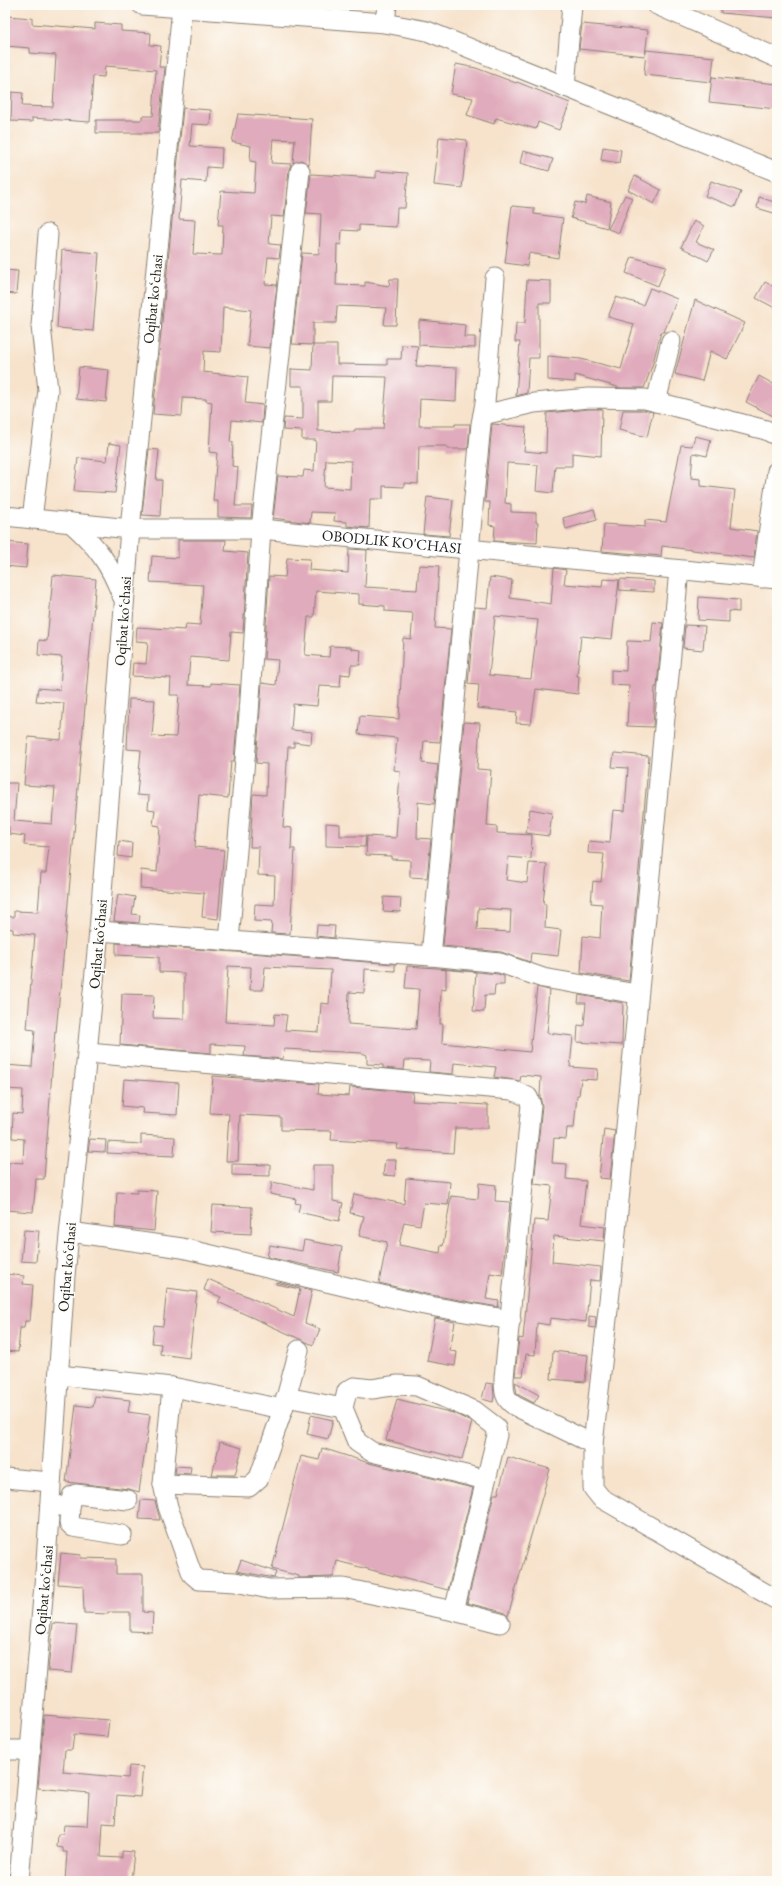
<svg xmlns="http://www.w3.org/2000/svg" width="782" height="1886" font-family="'EB Garamond',serif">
	<rect width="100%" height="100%" fill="#fdfcf7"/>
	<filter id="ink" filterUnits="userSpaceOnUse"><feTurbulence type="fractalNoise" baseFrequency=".025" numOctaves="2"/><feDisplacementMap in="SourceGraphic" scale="8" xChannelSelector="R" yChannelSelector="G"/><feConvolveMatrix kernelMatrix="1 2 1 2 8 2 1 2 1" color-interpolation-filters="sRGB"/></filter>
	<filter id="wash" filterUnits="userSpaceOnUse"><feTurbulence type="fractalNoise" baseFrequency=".012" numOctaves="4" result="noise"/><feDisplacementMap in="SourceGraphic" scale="16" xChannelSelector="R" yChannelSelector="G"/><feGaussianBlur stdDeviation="0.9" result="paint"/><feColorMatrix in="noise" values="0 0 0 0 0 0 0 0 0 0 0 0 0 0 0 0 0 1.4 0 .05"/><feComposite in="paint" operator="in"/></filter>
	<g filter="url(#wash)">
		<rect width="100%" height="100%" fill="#f7e3cc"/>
		<g id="blocks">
			<!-- building -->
			<g fill="#e0abbc" fill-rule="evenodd">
				<path d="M721 5H777V18L721 13Z"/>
				<path d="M7 16 32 18V24L95 29V23L121 25V31L151 33 150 45 161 46 159 67H165L158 133H96V120H142V116H153L156 70 105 66 104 77 93 76 90 122 32 118V122L11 121 12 92 23 93 22 106 53 107 56 55 30 53V48L5 46V18H7Z"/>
				<path d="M582 24 648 30 645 56 579 49Z"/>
				<path d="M646 50 714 57 711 82 644 75Z"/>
				<path d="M456 64 476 68 516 83 517 82 570 103 559 130 538 122 536 129 496 118 494 124 467 115 473 98 451 94Z"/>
				<path d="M712 77 777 84V109L709 102Z"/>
				<path d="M183 108 211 110 210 125 192 124 190 146 222 148 221 168 207 167 206 182 182 180 179 219 195 220 193 254 222 255 223 225H218L221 191 254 193 256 162 250 161 251 146 232 142 238 114 312 119 309 165 301 160 293 163 295 140 273 139 271 163 291 164 289 170 284 217 271 216 269 244 281 245 279 258 268 257 265 284 277 285 270 348 247 346 251 310 223 307 221 352 204 351 203 372 248 377 245 403 263 405 262 423 232 420 230 442H233L232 466 238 467 235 506H252L251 518 218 517V501H213L217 453 209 452 212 402 206 401V399L183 398 182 416 153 414Z"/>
				<path d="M439 137 467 140 462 188 434 185Z"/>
				<path d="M603 147 621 150 619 163 601 160Z"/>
				<path d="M523 151 553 159 549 171 520 163Z"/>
				<path d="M376 171 408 173 405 208H397L396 227 359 225V231L342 230 341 245 337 244 336 285 365 286V282L389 286 390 279H398L396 325H384L386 308 337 306 336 323H313V345L292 344 302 253 319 254 321 214 306 213 311 174 376 178Z"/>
				<path d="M635 176 661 190 654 204 628 190Z"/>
				<path d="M711 181 741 192 735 207 705 196Z"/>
				<path d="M625 195 632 198 619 233 608 229Z"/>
				<path d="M587 196 611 202 607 228 571 218 575 202 585 204Z"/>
				<path d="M759 197 777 203V214L757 208Z"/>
				<path d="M512 206 534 208V214L563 218 558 258 529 253 527 266 505 263Z"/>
				<path d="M694 221 704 226 696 242 714 250 708 261 681 247Z"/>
				<path d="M62 250 99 253 93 331 57 328Z"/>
				<path d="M632 257 666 266 658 286 626 273Z"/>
				<path d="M5 270 18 271 16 294 5 293Z"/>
				<path d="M527 280 551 281V303H539V358H529L527 393 516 396 520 342H515L516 323H525Z"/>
				<path d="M765 282 777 288V309L756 298Z"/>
				<path d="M650 288 677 299 664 332H661L652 366 644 388H621L575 375V382L548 380V356L581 359 621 369 634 324 608 317 616 297 643 305Z"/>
				<path d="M695 300 745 323 727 359 710 351 702 381 675 374Z"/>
				<path d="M421 320 465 325 464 337H475V348L419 345V321Z"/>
				<path d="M313 345H337V364L387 365V359H401L402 345 418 346 416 366 457 368 456 401 420 399 419 426H455V424H470L468 449H447V446H419L418 484 404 483V487L383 486V499H370L369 528 347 526V522L334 521 335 513 311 512 310 523 273 518 278 476 303 477 304 470 314 471 316 440H302V431L283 430 284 418 303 419V386H291V369L312 370ZM332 376 387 377 383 429H355V432L318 431V401H331ZM326 460 351 461 350 489 324 487Z"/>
				<path d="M79 367 109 370 106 402 76 399Z"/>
				<path d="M759 376 777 386V418L746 402Z"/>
				<path d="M589 409H602L601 456 572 453V466H555L553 493 536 491 538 465 507 463 505 503 511 504V512L536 513V522H538L537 543 494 541 495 526 489 525 490 502H485L492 424 526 427 524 451 546 453 547 413Z"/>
				<path d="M623 410H644L653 412 647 437 619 430Z"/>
				<path d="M695 436 711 440 707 456 693 453 691 478 701 479V486L735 490 731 527 757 531 754 558 662 546 661 556 602 551 604 524 645 527V520L666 522 681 445 692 446Z"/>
				<path d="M109 443 121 445 115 493 74 491 78 458 107 461Z"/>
				<path d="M149 449 159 450 156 480H162L160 516 142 515Z"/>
				<path d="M427 497 453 500 449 536 423 534Z"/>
				<path d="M594 509 597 520 566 529 563 518Z"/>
				<path d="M178 540H226L225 551 248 553 243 633 231 632 229 660 190 657 188 685 211 686V683L240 685 234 761H231L228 798 199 795 195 847 224 850 218 919 202 917 204 893 140 888 141 870 157 872 160 826 153 825 155 810 148 809 149 796 137 795 141 750 127 749 129 699 155 700 152 736 176 737 179 695H170L171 678 132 676 133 663 146 664 148 642 136 641 137 627 185 630 186 624 200 625 203 585 150 582 152 556 178 558Z"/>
				<path d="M5 542 28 544 26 568 5 566Z"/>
				<path d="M349 549 367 550 365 587 417 590 419 565 439 566 435 628 451 629 440 742 424 741 422 763 438 765 434 804 418 802 417 838 431 839 427 878 410 877V860L391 859V856L366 855 367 836 396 838 400 771 394 770 397 738 358 734 360 716 399 719 403 638 411 639 413 613 385 611V606L359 604V594L316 591 314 617H308L305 655 329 657 330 646 351 647V649L361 650 360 665H351L350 675 341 674 340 687 319 686 317 706 293 704 291 730 312 732 311 744 294 742V747H288L283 827 292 828 291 849H295L290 934 271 933 272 922 254 921 255 904 274 905 275 876 258 875 259 847H250L253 794 266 795 267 764 256 763 262 683 276 685 278 660 264 659 269 576 285 577 287 558 310 559 309 570 348 573Z"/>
				<path d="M554 568 566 570 564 584 602 587 603 579 619 580 612 639 581 636 577 676H579L578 694 536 689 531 724 516 723 517 712 477 708 479 685 468 684 475 607 487 608 490 577 512 580 510 598 551 604ZM495 616 538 620 531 679 489 675Z"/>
				<path d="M53 575 96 579 65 938 56 1032 55 1031 44 1179H36L33 1212 5 1210V1179H8L9 1162 23 1163 24 1139 12 1138 13 1113 22 1114 23 1090 5 1089V1065L32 1067 35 1030 27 1029 35 935 13 933V929L6 928 7 916 14 917V911L38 912 41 873H46L49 847 24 845 25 836 9 834V826H5V783H17L14 821 52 824 55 787 24 785 28 737 61 740 64 703 36 701 38 688 60 690 62 657 38 655 39 640 47 641Z"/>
				<path d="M620 579 654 581V592L619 590Z"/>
				<path d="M699 597 739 600V612L729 611V622L698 620Z"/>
				<path d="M653 622 663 623 657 687H655L653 727 627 726 629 686 611 685V670L626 671 627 641 651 642Z"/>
				<path d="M685 625 705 626 703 650 683 648Z"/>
				<path d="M464 722 480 723 477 769 491 770 487 826 497 827V833L532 835 531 859 508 857 506 880 527 883 529 863 547 864 543 904H546L545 928 561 930 558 956 531 953 530 962 501 952 443 946ZM478 908 511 910 510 932 477 930Z"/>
				<path d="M614 753 649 756 629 981 581 973 583 936 600 938 602 904 591 903 593 881 601 882 604 854 588 853 589 841 610 843 613 810 625 811 628 768 612 767Z"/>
				<path d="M530 809 552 813 549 836 526 833Z"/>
				<path d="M326 823 340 824V836H366L365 847 326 846Z"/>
				<path d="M119 841 132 843 131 858 118 856Z"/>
				<path d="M118 894 135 897 132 914 140 915 139 923 114 921Z"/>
				<path d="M384 897 401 898 400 912 383 911Z"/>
				<path d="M317 925 335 926 334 938 316 936Z"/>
				<path d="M116 943 395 964V971L365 969 364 993 349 992 348 1024 416 1029 419 989 405 988 407 966 437 968 498 974 504 976V985H495L494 995H485L484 1012 473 1011 476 972 440 969 446 970V990L441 989 440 1024H443L442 1043 530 1052 537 987 549 990 547 1013H549L547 1033 573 1036 570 1067 598 1069 597 1080 581 1079 579 1095H577L574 1128H567L566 1139 554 1138 552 1163 567 1164 566 1179 586 1181 581 1224 605 1227 604 1241 554 1236 552 1262 601 1267 600 1281 590 1280 586 1322 550 1318 549 1325 537 1323 535 1355 526 1354 523 1376H515L519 1338 523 1339 534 1220 548 1221 552 1186 534 1184 542 1106 540 1096 541 1077 521 1075 520 1081 494 1077 496 1067 454 1063 453 1074 429 1072 430 1061 405 1060 404 1070 383 1068V1065L367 1064V1055L362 1053 284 1049 283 1059 244 1056 245 1046 211 1044V1053L120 1045 122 994 154 995 153 1018 184 1019V973L159 972V957L116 955ZM228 966 251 967 250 990H263L265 967 331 970 329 1004 321 1003 319 1032 285 1030 287 1015 275 1014 274 1025 225 1022Z"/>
				<path d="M579 995 623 1003 622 1045 577 1042 578 1025 584 1026 586 1003H578Z"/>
				<path d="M213 1076 319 1084 318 1094 349 1096 350 1087 413 1092 412 1101 488 1105V1128H455L453 1153 397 1149 398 1144 331 1140 332 1131 281 1130V1117L240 1115 238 1161H226L229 1114 210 1113Z"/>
				<path d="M124 1079 179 1083 177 1115 142 1113 143 1108 122 1106Z"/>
				<path d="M604 1129 615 1131 610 1179 599 1178Z"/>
				<path d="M141 1135 175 1137 174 1156 107 1153 108 1142 141 1144Z"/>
				<path d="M90 1139 106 1140 105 1152 88 1151Z"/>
				<path d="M385 1160H396L395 1176 383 1175Z"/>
				<path d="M232 1164 270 1165V1176L232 1175Z"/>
				<path d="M313 1165H333V1201L343 1203 339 1221 298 1212 300 1204 295 1203 296 1199 270 1194 272 1182 313 1190Z"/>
				<path d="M406 1178 450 1182 448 1205 424 1203 420 1225 404 1222 399 1245 440 1253 441 1245 443 1246 451 1196 478 1199 479 1183 496 1185 495 1201 510 1202 502 1275 490 1273 486 1299 499 1301 498 1307 426 1294 379 1283 387 1242 359 1236 364 1216 350 1213 354 1194 404 1204Z"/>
				<path d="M137 1190 157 1191 154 1231 115 1227 117 1192 137 1193Z"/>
				<path d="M213 1205 252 1207 251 1234 211 1232Z"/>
				<path d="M24 1230 39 1231 36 1262 21 1261Z"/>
				<path d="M304 1240 342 1247 338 1272 267 1257 270 1245 302 1251Z"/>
				<path d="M5 1274 24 1276 23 1284 33 1285 30 1321H25L24 1328H20L18 1352 5 1351Z"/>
				<path d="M208 1279 294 1317 300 1289 276 1284V1282L312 1290 305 1323 320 1329 313 1345 218 1302 221 1297 204 1290Z"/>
				<path d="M167 1288 197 1292 189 1358 160 1354 161 1344 152 1343 154 1325 163 1326Z"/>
				<path d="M589 1316 596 1317 595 1328 589 1327Z"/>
				<path d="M435 1318 455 1322 450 1351 457 1352 455 1366 427 1361Z"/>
				<path d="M553 1351 588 1355 585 1382 551 1379Z"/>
				<path d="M515 1382 539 1395 534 1403 517 1394Z"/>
				<path d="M486 1383 493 1384 494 1396 493 1402 482 1399Z"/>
				<path d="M95 1396 130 1400 128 1412 150 1415 139 1492 129 1489 66 1482 76 1405 93 1407Z"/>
				<path d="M397 1399 453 1413 472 1422 462 1459 386 1440Z"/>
				<path d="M311 1415 333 1420 328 1439 307 1434Z"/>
				<path d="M220 1442 242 1448 235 1475H212Z"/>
				<path d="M322 1448 369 1463 473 1488 448 1590 337 1561 333 1577 299 1578V1576L272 1569 301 1456 319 1460Z"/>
				<path d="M508 1457 550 1469 508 1616 503 1612 467 1603 494 1494H498Z"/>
				<path d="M176 1466 191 1467 190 1474 175 1473Z"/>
				<path d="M141 1500 155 1501 160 1520 139 1519Z"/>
				<path d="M61 1553 81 1555 80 1558 116 1559V1574H143V1612L153 1613 152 1632 130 1631V1612H108V1614L84 1613 83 1586 58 1584Z"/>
				<path d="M241 1560 276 1572 274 1578 237 1571Z"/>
				<path d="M53 1623 77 1625 72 1673 48 1671Z"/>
				<path d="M44 1715 109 1720 107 1737 74 1734 72 1750H65L63 1772 128 1778 129 1766 143 1767 140 1797 117 1795 115 1824 103 1823 101 1857 122 1858V1851L134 1852 131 1881H65L67 1852H63V1848L57 1847 58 1834H63L64 1825 87 1826 89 1793 38 1788Z"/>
			</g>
		</g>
	</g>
	<g filter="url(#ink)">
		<use href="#blocks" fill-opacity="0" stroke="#8a8074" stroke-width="1"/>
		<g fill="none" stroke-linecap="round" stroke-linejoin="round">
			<defs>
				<g id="minor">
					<path d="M142 5 385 23 427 31 777 172"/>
					<path d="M657 5 777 58"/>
					<path d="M385 23 387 5"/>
					<path d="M565 87 572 5"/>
					<path d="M656 402 671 341"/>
					<path d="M483 415 534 403 589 398 645 399 766 430 777 436"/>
					<path id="s1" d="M5 516 130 529H261L777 579"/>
					<path d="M32 519 48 390 41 326 48 234"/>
					<path d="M71 523C97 546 110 564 122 596"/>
					<path d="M679 570 612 1274 593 1444V1488L601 1498 777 1600"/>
					<path d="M762 578 777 471"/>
					<path d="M99 931 431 956 500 963 543 978 637 994"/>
					<path d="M229 941 249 714 261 529 300 171"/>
					<path d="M431 956 469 550 481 424 485 403 495 278"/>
					<path d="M88 1053 512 1090 528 1097 531 1105 504 1378C504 1391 504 1399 515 1406L593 1444"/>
					<path d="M70 1232 182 1248 424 1305 511 1320"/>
					<path d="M59 1375 172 1387 283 1409"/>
					<path d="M172 1387 163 1484 168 1507 192 1574 199 1580 235 1582 269 1589 343 1588 454 1611 500 1623"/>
					<path d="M286 1397 343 1408 347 1391 354 1387 372 1389 398 1385 417 1386 475 1411 496 1427 497 1435 454 1611"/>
					<path d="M343 1408 357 1442 372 1452 486 1480"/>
					<path d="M5 1478 51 1482"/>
					<path d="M163 1484 249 1487 259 1478 283 1409 299 1350"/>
					<path d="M50 1505 70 1507 69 1523 73 1527 122 1535"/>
					<path d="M70 1507 72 1496 76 1494 128 1500"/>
					<path d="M5 1750H31"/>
					<path d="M19 1881 46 1561 65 1276 99 931 130 529 182 8"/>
				</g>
			</defs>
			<!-- minor casing -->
			<use href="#minor" stroke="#8a8074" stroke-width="21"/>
			<!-- minor -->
			<use href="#minor" stroke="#fff" stroke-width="19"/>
		</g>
	</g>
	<g text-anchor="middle" stroke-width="3" stroke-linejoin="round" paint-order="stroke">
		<!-- street labels -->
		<g font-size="15" fill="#1c1c1c" stroke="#fdfcf7">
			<text transform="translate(153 299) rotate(-84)" y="5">Oqibat koʻchasi</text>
			<text dy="5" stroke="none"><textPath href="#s1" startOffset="388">OBODLIK KO'CHASI</textPath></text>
			<text transform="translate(123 621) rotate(-86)" y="5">Oqibat koʻchasi</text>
			<text transform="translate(98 944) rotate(-85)" y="5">Oqibat koʻchasi</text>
			<text transform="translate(67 1267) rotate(-85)" y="5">Oqibat koʻchasi</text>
			<text transform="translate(44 1590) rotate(-85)" y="5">Oqibat koʻchasi</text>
		</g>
	</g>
	<!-- margin -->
	<rect width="782" height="1886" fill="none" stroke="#fdfcf7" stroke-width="20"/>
</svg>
